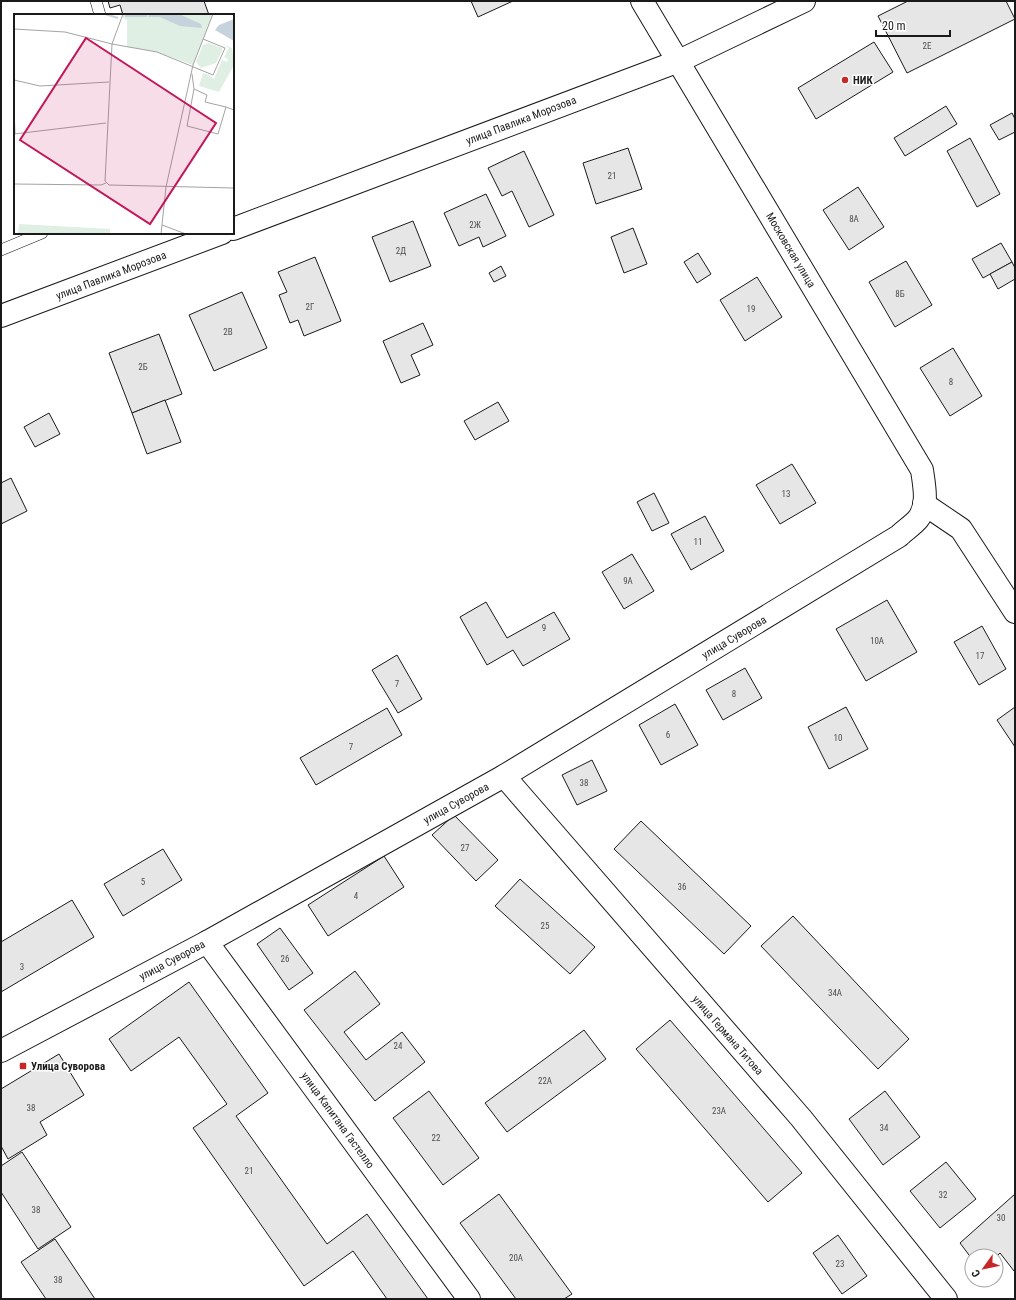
<svg xmlns="http://www.w3.org/2000/svg" width="1016" height="1300" font-family="'Roboto Condensed',sans-serif">
	<rect width="100%" height="100%" fill="#fff"/>
	<!-- building -->
	<g fill="#e6e6e6" stroke="#1a1a1a">
		<path d="M108 1H204L209 15H123L120 5 110 8Z"/>
		<path d="M471 1H513L478 17Z"/>
		<path d="M908 1H1006L1015 19 907 73 878 16Z"/>
		<path d="M874 42 893 72 816 119 798 88Z"/>
		<path d="M946 106 957 124 905 156 894 138Z"/>
		<path d="M1012 113 1015 119V132L999 140 990 125Z"/>
		<path d="M970 138 1000 194 977 207 947 151Z"/>
		<path d="M628 148 642 189 596 204 583 163Z"/>
		<path d="M524 151 554 215 529 227 512 191 502 196 488 168Z"/>
		<path d="M858 187 884 227 849 250 823 210Z"/>
		<path d="M486 194 506 236 483 247 479 237 459 246 444 213Z"/>
		<path d="M413 221 431 266 390 282 372 237Z"/>
		<path d="M633 228 647 264 624 273 611 237Z"/>
		<path d="M1001 243 1012 262 983 278 972 259Z"/>
		<path d="M698 253 711 274 697 283 684 262Z"/>
		<path d="M315 257 341 321 304 336 298 320 290 323 279 295 287 292 278 272Z"/>
		<path d="M906 261 932 305 895 327 869 282Z"/>
		<path d="M1012 262 1015 268V279L998 289 990 274Z"/>
		<path d="M501 266 506 276 494 282 489 273Z"/>
		<path d="M757 277 782 317 745 341 720 300Z"/>
		<path d="M242 292 267 348 214 371 189 315Z"/>
		<path d="M423 323 433 345 411 355 420 375 401 383 383 341Z"/>
		<path d="M159 334 182 394 132 413 109 353Z"/>
		<path d="M953 348 982 396 950 416 920 368Z"/>
		<path d="M165 400 181 442 147 454 132 413Z"/>
		<path d="M498 402 509 421 475 440 464 421Z"/>
		<path d="M49 413 60 434 35 447 24 427Z"/>
		<path d="M792 464 816 503 780 524 756 485Z"/>
		<path d="M11 478 27 511 1 524V483Z"/>
		<path d="M654 493 669 523 652 531 637 502Z"/>
		<path d="M705 516 724 551 691 570 671 534Z"/>
		<path d="M632 554 654 591 624 609 602 572Z"/>
		<path d="M887 600 917 652 866 681 836 629Z"/>
		<path d="M486 602 507 638 554 612 570 639 523 666 513 650 487 665 460 617Z"/>
		<path d="M982 626 1006 669 979 685 954 642Z"/>
		<path d="M397 655 422 699 398 713 372 670Z"/>
		<path d="M745 668 762 698 723 720 706 690Z"/>
		<path d="M675 704 698 745 661 765 639 725Z"/>
		<path d="M846 707 868 749 829 769 808 727Z"/>
		<path d="M1015 707V747L997 720Z"/>
		<path d="M387 708 402 735 316 785 300 758Z"/>
		<path d="M592 760 607 791 577 805 562 775Z"/>
		<path d="M454 815 498 860 476 881 432 835Z"/>
		<path d="M641 821 751 926 724 954 614 849Z"/>
		<path d="M163 849 182 880 123 916 104 884Z"/>
		<path d="M384 856 404 887 328 936 308 905Z"/>
		<path d="M520 879 595 947 570 974 495 906Z"/>
		<path d="M72 900 94 937 1 992V942Z"/>
		<path d="M793 916 909 1039 878 1069 761 946Z"/>
		<path d="M280 928 313 973 289 990 257 944Z"/>
		<path d="M355 971 380 1004 344 1032 366 1060 402 1032 425 1062 375 1101 304 1010Z"/>
		<path d="M189 982 268 1093 236 1116 327 1244 367 1214 428 1299H387L353 1251 304 1286 193 1128 227 1104 179 1037 131 1071 109 1039Z"/>
		<path d="M670 1020 802 1173 768 1202 636 1049Z"/>
		<path d="M584 1030 606 1059 507 1132 485 1103Z"/>
		<path d="M59 1054 84 1095 40 1122 47 1135 8 1159 1 1146V1089Z"/>
		<path d="M429 1091 479 1158 443 1185 393 1118Z"/>
		<path d="M885 1091 920 1137 883 1165 849 1119Z"/>
		<path d="M22 1152 71 1227 38 1249 1 1192V1166Z"/>
		<path d="M946 1162 976 1199 940 1228 910 1191Z"/>
		<path d="M499 1194 572 1294 564 1299H516L460 1223Z"/>
		<path d="M1015 1194V1271H1014L1000 1253 996 1257 972 1256V1259L960 1243Z"/>
		<path d="M838 1235 867 1276 842 1294 813 1253Z"/>
		<path d="M55 1239 95 1299H46L21 1262Z"/>
	</g>
	<g fill="none" stroke-linecap="round" stroke-linejoin="round">
		<defs>
			<g id="service">
				<path d="M96 1 100 15"/>
				<path d="M1 250 42 233"/>
			</g>
			<g id="minor">
				<path d="M233 229 679 61 804 1"/>
				<path d="M1 316 222 233"/>
				<path d="M924 504 961 529 1015 612"/>
				<path d="M504 776 801 1118 946 1299"/>
				<path d="M207 942 469 1299"/>
				<path d="M1 1051 207 942 504 776 899 536C905 530 913 525 918 519 929 505 924 485 922 470L642 1"/>
			</g>
		</defs>
		<!-- service casing -->
		<use href="#service" stroke="#1a1a1a" stroke-width="12"/>
		<!-- minor casing -->
		<use href="#minor" stroke="#1a1a1a" stroke-width="24"/>
		<!-- service -->
		<use href="#service" stroke="#fff" stroke-width="11"/>
		<!-- minor -->
		<use href="#minor" stroke="#fff" stroke-width="22"/>
	</g>
	<!-- markers -->
	<g fill="#c62828" stroke="#fff" stroke-width="1.5">
		<circle cx="845" cy="80" r="4"/>
		<rect x="19" y="1062" width="8" height="8" rx="2"/>
	</g>
	<g text-anchor="middle" stroke-width="3" stroke-linejoin="round" paint-order="stroke">
		<!-- number labels -->
		<g font-size="9" fill="#4d4d4d">
			<text x="927" y="49">2Е</text>
			<text x="612" y="179">21</text>
			<text x="854" y="222">8А</text>
			<text x="475" y="228">2Ж</text>
			<text x="401" y="254">2Д</text>
			<text x="900" y="297">8Б</text>
			<text x="310" y="310">2Г</text>
			<text x="751" y="312">19</text>
			<text x="228" y="335">2В</text>
			<text x="143" y="370">2Б</text>
			<text x="951" y="385">8</text>
			<text x="786" y="497">13</text>
			<text x="698" y="545">11</text>
			<text x="628" y="584">9А</text>
			<text x="544" y="631">9</text>
			<text x="877" y="644">10А</text>
			<text x="980" y="659">17</text>
			<text x="397" y="687">7</text>
			<text x="734" y="697">8</text>
			<text x="668" y="738">6</text>
			<text x="838" y="741">10</text>
			<text x="351" y="750">7</text>
			<text x="584" y="786">38</text>
			<text x="465" y="851">27</text>
			<text x="143" y="885">5</text>
			<text x="682" y="890">36</text>
			<text x="356" y="899">4</text>
			<text x="545" y="929">25</text>
			<text x="285" y="962">26</text>
			<text x="22" y="970">3</text>
			<text x="835" y="996">34А</text>
			<text x="398" y="1049">24</text>
			<text x="545" y="1084">22А</text>
			<text x="31" y="1111">38</text>
			<text x="719" y="1114">23А</text>
			<text x="884" y="1131">34</text>
			<text x="436" y="1141">22</text>
			<text x="249" y="1174">21</text>
			<text x="943" y="1198">32</text>
			<text x="36" y="1213">38</text>
			<text x="1001" y="1221">30</text>
			<text x="516" y="1261">20А</text>
			<text x="840" y="1267">23</text>
			<text x="58" y="1283">38</text>
		</g>
		<!-- poi labels -->
		<g font-size="11" font-weight="bold" fill="#1a1a1a" stroke="#fff" text-anchor="start">
			<text x="853" y="84">НИК</text>
			<text x="31" y="1070">Улица Суворова</text>
		</g>
		<!-- street labels -->
		<g font-size="11" fill="#1a1a1a" stroke="#fff">
			<text transform="translate(521 120) rotate(-21)" y="4">улица Павлика Морозова</text>
			<text transform="translate(791 250) rotate(59)" y="4">Московская улица</text>
			<text transform="translate(111 275) rotate(-21)" y="4">улица Павлика Морозова</text>
			<text transform="translate(734 637) rotate(-31)" y="4">улица Суворова</text>
			<text transform="translate(456 803) rotate(-29)" y="4">улица Суворова</text>
			<text transform="translate(172 960) rotate(-28)" y="4">улица Суворова</text>
			<text transform="translate(728 1035) rotate(49)" y="4">улица Германа Титова</text>
			<text transform="translate(338 1120) rotate(54)" y="4">улица Капитана Гастелло</text>
		</g>
	</g>
	<!-- overview -->
	<g transform="translate(14 14)">
		<rect width="220" height="220" fill="#fff"/>
		<path d="M109 0H199L179 51 143 38 113 33V6L108 3ZM194 29 208 34V37L202 49 187 54 182 48 189 31ZM206 29 218 34 220 51 205 78 185 72 189 59 181 56 195 61 200 65 208 46 213 48 214 45 210 43 215 34ZM5 210 96 215V220H4Z" fill="#e0efe3"/>
		<path d="M135 0H165L187 10 188 14 166 12 146 3H134ZM220 5V27L201 16 205 11Z" fill="#c6d2dc"/>
		<path fill="none" stroke="#c6d2dc" stroke-width="2" d="M91 0 104 4M111 2H133"/>
		<path fill="none" stroke="#a3a3a3" stroke-width="1" d="M109 0 98 30 91 167 95 171 220 174M0 15 51 18 98 30 143 38 199 61 211 34 189 25M178 60 180 75 173 112 204 120 212 93 220 96M0 66 26 72 95 68M180 75 193 81 191 88 212 93M0 95 1 120M0 120 92 109M0 170 87 171 92 169M148 211 172 220M147 220 152 173 179 51 199 0"/>
		<path fill="#c2185b" fill-opacity="0.15" stroke="#c2185b" stroke-width="2" d="M72 24 202 109 136 210 6 126Z"/>
		<rect width="220" height="220" fill="none" stroke="#1a1a1a" stroke-width="2"/>
	</g>
	<!-- border -->
	<rect width="1016" height="1300" fill="none" stroke="#1a1a1a" stroke-width="4"/>
	<!-- north arrow -->
	<g transform="translate(984 1268) rotate(237)"><circle r="19" fill="#ffffff" stroke="#a3a3a3"/>
	<path d="M0-3L7 15L0 10L-7 15Z" fill="#c62828"/>
	<text y="-6" font-size="11" font-weight="bold" text-anchor="middle" fill="#1a1a1a">С</text>
	</g>
	<!-- scale -->
	<path d="M876 30v6h74v-6" fill="none" stroke="#1a1a1a" stroke-width="2"/>
	<text x="882" y="30" font-size="12" fill="#1a1a1a" stroke="#ffffff" stroke-width="3" paint-order="stroke">20 m</text>
</svg>
